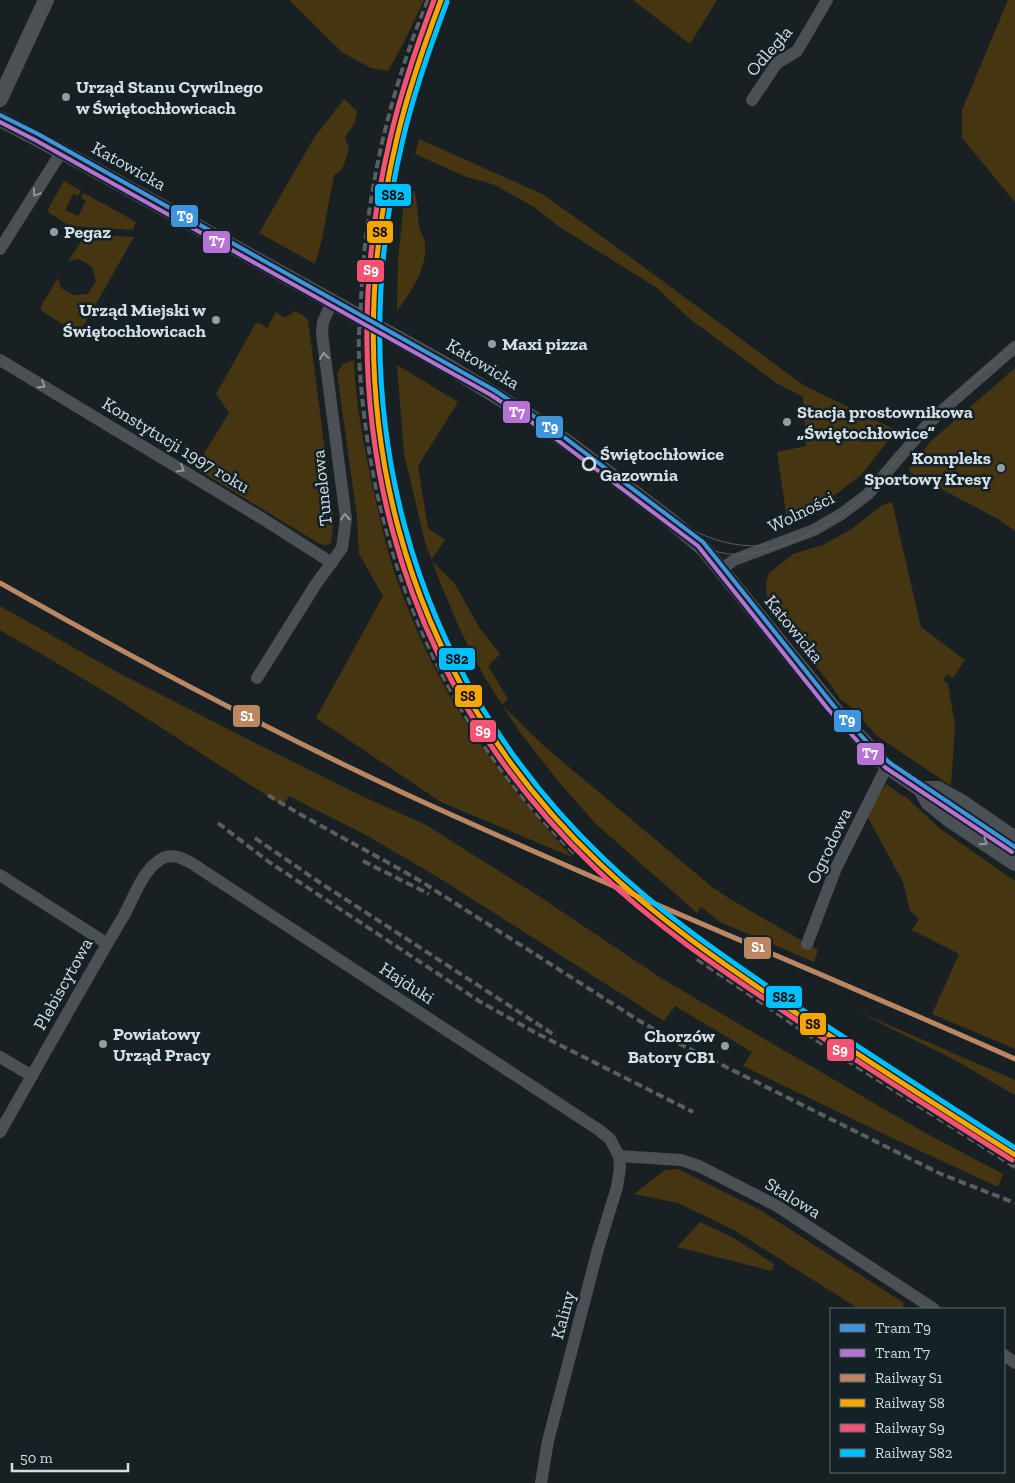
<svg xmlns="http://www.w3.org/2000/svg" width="1015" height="1483" font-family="'Zilla Slab',serif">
	<rect width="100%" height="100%" fill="#182023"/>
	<!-- green -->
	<g fill="#453611">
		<path d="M289 0H424L404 42 388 71 371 68 343 53Z"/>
		<path d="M633 0H717L690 44Z"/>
		<path d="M1008 0H1015V202L962 138V110Z"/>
		<path d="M344 99 357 111 355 123 345 137 349 149 342 170 334 175 322 239 315 264 259 233 314 138Z"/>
		<path d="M419 139 544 195 637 262 803 385 894 429 895 432 861 475 818 508 787 519 777 452 806 446 803 397 778 384 691 320 657 288 558 226 534 207 495 185 464 176 415 154Z"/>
		<path d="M64 181 81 191 78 196 73 194 65 210 78 216 86 201 81 198 84 193 136 222 133 230 70 226 49 213 48 209Z"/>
		<path d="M405 191H414C418 203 417 214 419 226 420 232 425 238 425 244 427 270 411 291 397 311L398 260Z"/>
		<path d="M96 235 134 237 84 325C72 335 56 319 45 313L41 310V306L58 278 61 288 73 295 88 294 96 281 92 267 79 259 68 261 83 239Z"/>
		<path d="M295 311 304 316 308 320 334 520 331 543C323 548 317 542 310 538L195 468 229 413 216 394 256 323H260L267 328 276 312C287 320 283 319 295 311Z"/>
		<path d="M354 360C355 399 363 440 371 479 378 511 385 543 395 574 414 629 440 685 473 733 503 777 536 817 572 857L441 802 316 718 383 596 359 554 357 517 337 373 343 364Z"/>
		<path d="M397 365 458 402 418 466 428 528 445 540 431 560 455 584 479 627 500 654 488 666 508 699 502 705 545 747 711 886 730 899 818 950 814 962 720 922 701 907 697 913 596 824 558 781 519 731 485 678 461 632 440 582 425 542 404 454Z"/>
		<path d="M1015 368V531L998 519 911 473 909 469 930 442Z"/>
		<path d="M892 502 921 627 965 660 953 678 947 674 943 680 948 684 955 726 951 786 877 736 850 706 840 699 833 688 770 608 767 600 766 583 769 573 793 554 823 545 853 528 881 506Z"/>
		<path d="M0 606 115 671 253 742 362 796 426 825 537 895 664 980 920 1130 1003 1174 998 1187 890 1137 743 1066 752 1052 675 1006 664 1021 439 878 366 835 289 796 283 806 104 691 0 630Z"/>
		<path d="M886 784 903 796H905L939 828 1015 881V1049L932 1014 959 954 912 930 919 919 910 911 903 882 868 818 872 806Z"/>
		<path d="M852 1009 1015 1080V1095L953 1059Z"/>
		<path d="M678 1169 760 1210 904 1303 902 1309H859L734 1230 678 1203 634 1194 665 1170Z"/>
		<path d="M700 1222 732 1237 774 1264 772 1271 677 1247Z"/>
	</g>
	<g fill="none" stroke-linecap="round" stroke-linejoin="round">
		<!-- minor -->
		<g stroke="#4a5054" stroke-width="12">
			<path d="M752 100 777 63 797 51 827 0"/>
			<path d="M0 249 62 151"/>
			<path d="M0 360 263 519 332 563"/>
			<path d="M722 569 734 560 814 530 843 513 868 494 927 425 945 408 1015 347"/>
			<path d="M257 678 316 584 342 548 346 519 322 334 323 322 332 302"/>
			<path d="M0 875 106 943"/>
			<path d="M807 944 836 868 887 766"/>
			<path d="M0 1057 32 1076"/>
			<path d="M0 1132C41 1060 81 988 123 917 134 898 142 869 163 858 176 852 192 863 202 870L599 1130 610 1139 619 1156 620 1169 617 1187 598 1249 548 1441 541 1483"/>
			<path d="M619 1156 681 1160 699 1166 777 1206 934 1309"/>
			<path d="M1004 1355 1015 1363"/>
		</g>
		<!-- tertiary -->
		<g stroke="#4a5054" stroke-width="16">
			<path d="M0 99 46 0"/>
			<path d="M0 119 81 162 451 368 534 419 575 448 671 521 704 549 842 719 887 766 921 789 928 802 949 819 1015 863"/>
			<path d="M921 789H938L941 791 960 801 1015 839"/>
		</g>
		<!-- tram -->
		<g stroke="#595e61" stroke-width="1">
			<path d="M679 522C705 539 737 549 769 545"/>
			<path d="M678 530C691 539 702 548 718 552 762 564 834 527 865 496 888 473 905 446 927 423 954 394 985 370 1015 344"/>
		</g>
		<!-- rail -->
		<g stroke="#595e61" stroke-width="4" stroke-dasharray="8 4" stroke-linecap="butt">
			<path d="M428 0C388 96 365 197 361 301 360 319 358 338 359 356 369 546 438 720 575 854"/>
			<path d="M268 795C318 826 371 852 422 882L638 1020 676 1042 941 1174 1015 1203"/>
			<path d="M218 823 269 862 479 1001 536 1033 693 1112"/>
			<path d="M255 838 319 882 556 1036"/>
			<path d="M363 861 429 894"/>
			<path d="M697 959 837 1054 1015 1167"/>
		</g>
		<defs>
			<path id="rail-1" d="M0 583C134 659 270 731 410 796 610 888 814 969 1015 1059"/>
			<path id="rail-2" d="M441 0C424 45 408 91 397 138 333 405 398 673 600 864 658 919 723 964 790 1009 864 1059 939 1107 1015 1155"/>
			<path id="rail-3" d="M434 0C417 45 401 91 390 139 327 408 392 674 595 868 653 924 719 969 786 1013 860 1064 936 1112 1012 1160"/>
			<path id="rail-4" d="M447 2C430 47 414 92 403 139 340 404 404 668 604 859 661 914 726 958 792 1003 866 1052 940 1100 1015 1148"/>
		</defs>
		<!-- rail-1 casing -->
		<use href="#rail-1" stroke="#142127" stroke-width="9"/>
		<!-- rail-2 casing -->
		<use href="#rail-2" stroke="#142127" stroke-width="9"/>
		<!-- rail-3 casing -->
		<use href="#rail-3" stroke="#142127" stroke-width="9"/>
		<!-- rail-4 casing -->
		<use href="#rail-4" stroke="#142127" stroke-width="9"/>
		<!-- rail-1 -->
		<use href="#rail-1" stroke="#bb8660" stroke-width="5"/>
		<!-- rail-2 -->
		<use href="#rail-2" stroke="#f7a600" stroke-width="5"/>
		<!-- rail-3 -->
		<use href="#rail-3" stroke="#f65372" stroke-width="5"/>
		<!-- rail-4 -->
		<use href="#rail-4" stroke="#00bfff" stroke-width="5"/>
		<defs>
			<path id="tram-1" d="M0 115 38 134 494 390 556 431 703 542 833 705 867 742 890 763 1015 847"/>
			<path id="tram-2" d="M0 122 35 140 491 395 552 436 698 546 828 709 862 746 886 768 1012 852"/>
		</defs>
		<!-- tram-1 casing -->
		<use href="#tram-1" stroke="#142127" stroke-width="8"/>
		<!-- tram-2 casing -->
		<use href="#tram-2" stroke="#142127" stroke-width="8"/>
		<!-- tram-1 -->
		<use href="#tram-1" stroke="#4094de" stroke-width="4"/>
		<!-- tram-2 -->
		<use href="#tram-2" stroke="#b673d3" stroke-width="4"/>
	</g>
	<!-- one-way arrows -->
	<defs><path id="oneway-chevron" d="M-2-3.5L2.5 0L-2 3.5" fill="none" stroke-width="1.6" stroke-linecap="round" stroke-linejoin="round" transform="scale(1.25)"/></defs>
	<g stroke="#90979c">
		<use href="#oneway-chevron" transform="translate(36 193) rotate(124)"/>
		<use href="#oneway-chevron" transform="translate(324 356) rotate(-97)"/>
		<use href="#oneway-chevron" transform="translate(42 385) rotate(31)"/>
		<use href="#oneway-chevron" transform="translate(181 469) rotate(31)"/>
		<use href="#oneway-chevron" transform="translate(345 517) rotate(-93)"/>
		<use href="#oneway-chevron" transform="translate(984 842) rotate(34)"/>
	</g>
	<!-- markers -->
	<g fill="#939ca0" stroke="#142127" stroke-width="2">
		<circle cx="66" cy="97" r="5"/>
		<circle cx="54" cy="232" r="5"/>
		<circle cx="216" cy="320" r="5"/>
		<circle cx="492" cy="344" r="5"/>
		<circle cx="787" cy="422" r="5"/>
		<circle cx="1001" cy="468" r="5"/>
		<circle cx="103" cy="1044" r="5"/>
		<circle cx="725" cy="1046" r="5"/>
	</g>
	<circle fill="#142127" stroke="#d5dee3" stroke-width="2.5" cx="589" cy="464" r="6"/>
	<g text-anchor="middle" stroke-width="5" stroke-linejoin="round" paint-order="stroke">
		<!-- street labels -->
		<g font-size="18" fill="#d5dee3" stroke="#142127">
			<text transform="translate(769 51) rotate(-49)" y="6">Odległa</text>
			<text transform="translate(129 166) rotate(29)" y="6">Katowicka</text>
			<text transform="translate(483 364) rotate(31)" y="6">Katowicka</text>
			<text transform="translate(176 445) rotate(31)" y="6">Konstytucji 1997 roku</text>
			<text transform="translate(322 488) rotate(-96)" y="6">Tunelowa</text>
			<text transform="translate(801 512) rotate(-26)" y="6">Wolności</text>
			<text transform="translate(794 629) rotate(51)" y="6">Katowicka</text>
			<text transform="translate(829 846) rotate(-65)" y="6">Ogrodowa</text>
			<text transform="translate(407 983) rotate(33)" y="6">Hajduki</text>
			<text transform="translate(63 984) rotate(-61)" y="6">Plebiscytowa</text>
			<text transform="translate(793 1198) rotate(31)" y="6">Stalowa</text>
			<text transform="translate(563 1315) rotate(-75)" y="6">Kaliny</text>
		</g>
		<!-- poi labels -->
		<g font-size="18" font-weight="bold" fill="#d5dee3" stroke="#142127" text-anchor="start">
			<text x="76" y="93">Urząd Stanu Cywilnego<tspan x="76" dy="21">w Świętochłowicach</tspan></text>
			<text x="64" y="238">Pegaz</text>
			<text x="206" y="316" text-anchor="end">Urząd Miejski w<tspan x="206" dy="21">Świętochłowicach</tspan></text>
			<text x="502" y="350">Maxi pizza</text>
			<text x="797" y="418">Stacja prostownikowa<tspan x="797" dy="21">„Świętochłowice”</tspan></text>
			<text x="991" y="464" text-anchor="end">Kompleks<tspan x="991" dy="21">Sportowy Kresy</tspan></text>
			<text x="113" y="1040">Powiatowy<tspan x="113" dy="21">Urząd Pracy</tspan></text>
			<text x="715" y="1042" text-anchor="end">Chorzów<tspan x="715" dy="21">Batory CB1</tspan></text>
		</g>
		<!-- stop labels -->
		<g font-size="18" font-weight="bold" fill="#d5dee3" stroke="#142127" text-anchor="start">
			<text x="600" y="460">Świętochłowice<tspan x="600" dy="21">Gazownia</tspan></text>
		</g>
	</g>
	<g stroke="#142127" stroke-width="2">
		<rect x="374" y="183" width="38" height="24" rx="5" fill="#00bfff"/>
		<rect x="170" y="204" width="29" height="24" rx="5" fill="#4094de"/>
		<rect x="366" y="220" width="28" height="24" rx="5" fill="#f7a600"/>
		<rect x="202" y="230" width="29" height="24" rx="5" fill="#b673d3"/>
		<rect x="356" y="259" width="29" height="24" rx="5" fill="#f65372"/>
		<rect x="502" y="400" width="29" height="24" rx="5" fill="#b673d3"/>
		<rect x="535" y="415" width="29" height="24" rx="5" fill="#4094de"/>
		<rect x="438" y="647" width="38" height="24" rx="5" fill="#00bfff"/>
		<rect x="454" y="684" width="29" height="24" rx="5" fill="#f7a600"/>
		<rect x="232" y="704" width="29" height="24" rx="5" fill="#bb8660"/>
		<rect x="833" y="709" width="29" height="24" rx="5" fill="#4094de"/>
		<rect x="469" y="719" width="28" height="24" rx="5" fill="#f65372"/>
		<rect x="856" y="742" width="29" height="24" rx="5" fill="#b673d3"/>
		<rect x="743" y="936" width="29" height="24" rx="5" fill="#bb8660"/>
		<rect x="765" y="985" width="38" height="24" rx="5" fill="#00bfff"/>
		<rect x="799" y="1012" width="28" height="24" rx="5" fill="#f7a600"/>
		<rect x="826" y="1038" width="29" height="24" rx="5" fill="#f65372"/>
	</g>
	<g font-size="14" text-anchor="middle" font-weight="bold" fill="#fff">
		<text x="185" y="221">T9</text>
		<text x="217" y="246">T7</text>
		<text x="371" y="275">S9</text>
		<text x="517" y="417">T7</text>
		<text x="550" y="432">T9</text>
		<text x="247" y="721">S1</text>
		<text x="847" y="725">T9</text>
		<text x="483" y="736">S9</text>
		<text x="870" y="758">T7</text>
		<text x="758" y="952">S1</text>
		<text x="840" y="1055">S9</text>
	</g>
	<g font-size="14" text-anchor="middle" font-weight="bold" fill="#111">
		<text x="393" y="200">S82</text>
		<text x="380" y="237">S8</text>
		<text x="457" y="664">S82</text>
		<text x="468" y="701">S8</text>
		<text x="784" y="1002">S82</text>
		<text x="813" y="1029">S8</text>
	</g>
	<!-- legend -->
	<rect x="830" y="1308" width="175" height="165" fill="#142127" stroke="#616d72"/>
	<rect x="840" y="1324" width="25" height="8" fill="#4094de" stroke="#616d72"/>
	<text x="875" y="1333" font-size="15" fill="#d5dee3">Tram T9</text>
	<rect x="840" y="1349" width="25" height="8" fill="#b673d3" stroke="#616d72"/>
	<text x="875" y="1358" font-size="15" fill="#d5dee3">Tram T7</text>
	<rect x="840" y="1374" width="25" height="8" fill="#bb8660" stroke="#616d72"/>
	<text x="875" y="1383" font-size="15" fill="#d5dee3">Railway S1</text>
	<rect x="840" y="1399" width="25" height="8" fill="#f7a600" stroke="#616d72"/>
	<text x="875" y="1408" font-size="15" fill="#d5dee3">Railway S8</text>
	<rect x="840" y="1424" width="25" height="8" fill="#f65372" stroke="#616d72"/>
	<text x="875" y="1433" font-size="15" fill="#d5dee3">Railway S9</text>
	<rect x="840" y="1449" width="25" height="8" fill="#00bfff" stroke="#616d72"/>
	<text x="875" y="1458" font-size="15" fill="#d5dee3">Railway S82</text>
	<!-- scale -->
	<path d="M12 1463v8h116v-8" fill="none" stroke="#d5dee3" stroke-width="2.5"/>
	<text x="20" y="1463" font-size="15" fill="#d5dee3" stroke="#142127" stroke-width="4" paint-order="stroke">50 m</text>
</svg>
